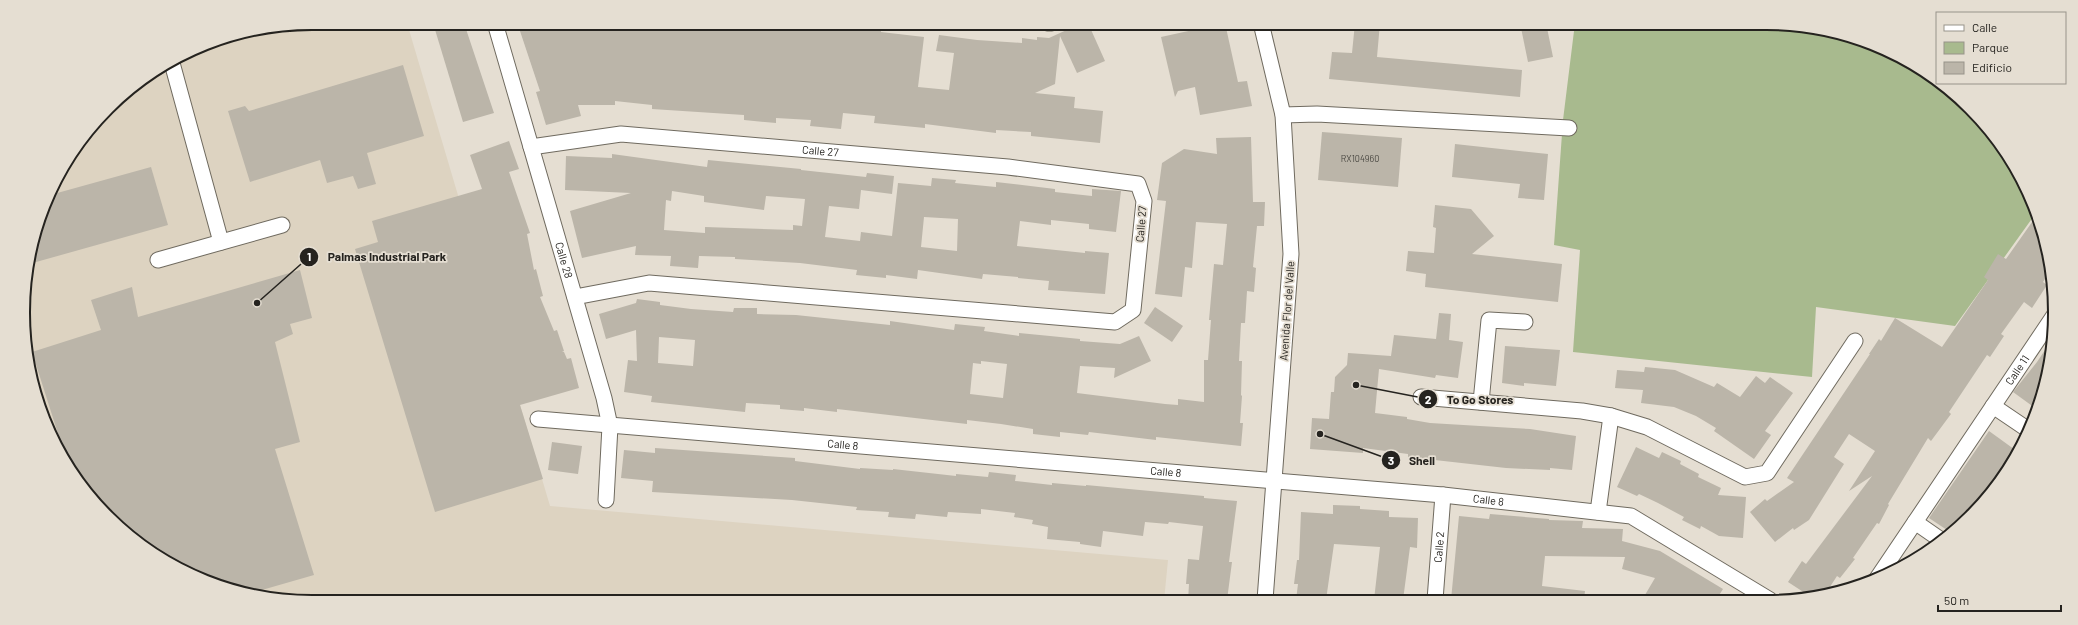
<svg xmlns="http://www.w3.org/2000/svg" width="2078" height="625" font-family="Barlow,sans-serif">
	<rect width="100%" height="100%" fill="#e5ded2"/>
	<!-- built -->
	<path fill="#ddd3c1" d="M313 23H407L550 506 1168 560 1164 601 313 602 256 596 202 580 152 553 83 489 53 440 33 387 24 332 25 275 53 184 83 136 121 95 202 45 256 29Z"/>
	<!-- green -->
	<path fill="#a8ba8e" d="M1575 23H1766L1822 29 1876 45 1927 72 1937 81V83H1940C1950 91 1962 99 1971 109 1998 138 2025 175 2036 213L1955 326 1816 307 1812 377 1573 352 1580 250 1554 245 1563 120Z"/>
	<!-- building -->
	<g fill="#bbb5a9" fill-rule="evenodd">
		<path d="M433 23H464L494 113 463 122Z"/>
		<path d="M538 23 800 25V23H847L881 27V32L924 37 918 87 949 90 954 53 936 51 939 35 977 40 1022 43V38L1037 40V37L1049 38 1082 23H1088L1105 61 1077 73 1060 36 1055 84 1035 93 1075 97 1074 108 1103 111 1100 143 1031 136V132L996 130V133L925 124V128L874 123 875 116 843 113 841 129 810 126 811 120 776 118V123L744 120V115L652 109V105L615 101V105H578L581 116 546 125 536 92 540 91 519 28Z"/>
		<path d="M1225 23 1238 82 1247 81 1252 106 1200 115 1195 87 1178 91 1175 97 1161 37Z"/>
		<path d="M1355 23H1380L1377 57 1522 70 1520 97 1329 79 1332 52 1352 53Z"/>
		<path d="M1520 23H1546L1553 57 1528 62Z"/>
		<path d="M403 65 424 136 367 153 376 184 358 189 353 176 327 183 320 160 250 182 228 111 245 106 249 111Z"/>
		<path d="M1322 132 1402 138 1398 187 1318 180Z"/>
		<path d="M1251 137 1253 202H1265L1264 226H1257L1253 267 1256 268 1254 292 1247 291 1245 323H1241L1239 361H1242L1241 395 1242 396 1240 423H1243L1241 446 1156 437V440L1089 432 1088 435 1060 432V437L1033 434V429L1001 424 967 420V424L837 409V412L804 408V411L780 409V405L746 403 745 412 651 402 652 396 624 392 628 360 637 361 636 330 606 339 599 314 636 303 637 299 660 302V305L691 309 733 312 734 308H757V314L796 315 890 325V321L954 330 955 324 985 327 984 331 1019 336V333L1050 336 1080 339V341L1120 344 1139 336 1151 361 1114 378 1115 368 1080 366 1077 393 1165 404 1178 405V399L1204 402V360H1208L1211 320H1209L1214 264 1223 265 1227 224 1196 222 1192 268 1185 267 1182 297 1155 294 1166 201 1157 200 1162 163 1184 149 1217 154 1216 138ZM659 337 695 340 693 366 658 363ZM981 361 1007 364 1003 398 970 394 973 363 981 364Z"/>
		<path d="M509 141 519 169 509 172 530 233 527 234 534 270 536 269 543 296 540 297 554 331 557 330 564 351 562 352H564L567 359 571 358 579 388 520 405 543 479 435 512 355 249 378 242 372 221 482 189 470 155Z"/>
		<path d="M1455 144 1548 154 1544 200 1518 198 1520 184 1452 177Z"/>
		<path d="M612 154 707 167 708 160 801 169V170L866 177 867 173 894 176 892 194 861 190 859 209 829 206 825 237 860 241 861 232 892 236 898 183 931 186 932 178 956 180 955 183 996 187V182L1055 189V192L1092 196V189L1121 191 1116 232 1089 229V224L1051 220V225L1020 221 1017 246 1085 253V251L1109 253 1105 294 1048 290 1049 281 1018 278V277L983 274 982 279 918 270 917 279 886 275V278L856 275 857 270 800 263 735 259V257L699 256 698 268 670 266 671 256 635 255 636 246 582 258 570 211 631 193 565 190 566 156 612 158ZM672 191 704 196V202L764 210 766 196 805 199 802 226 793 225V230L705 227V233L664 230 666 200 671 201ZM924 217 958 219 957 251 921 247Z"/>
		<path d="M151 167 168 225 29 264 50 195Z"/>
		<path d="M1435 205 1471 209 1494 236 1472 254 1562 264 1558 302 1425 287 1426 274 1406 271 1408 251 1434 253 1436 228 1433 227Z"/>
		<path d="M2037 215 2049 256 2051 270 2043 282 2047 285 2032 308 2024 302 2001 334 2004 336 1990 357 1987 355 1949 412 1951 414 1931 441 1928 438 1888 504 1889 505 1879 524 1877 523 1853 558 1855 559 1840 578 1837 576 1826 593 1811 597 1788 582 1802 561 1806 564 1872 476 1849 491 1875 451 1849 434 1834 457 1844 464 1809 520 1794 530 1793 528 1775 542 1750 512 1765 499 1767 501 1794 482 1787 478 1870 354H1869L1879 339 1881 341 1895 318 1942 347 1988 280 1984 277 1998 254 2006 259Z"/>
		<path d="M300 270 312 318 290 324 293 334 275 342 300 442 275 449 314 575 248 594 202 580 152 553 83 489 68 465 32 352 101 330 91 300 132 287 138 317Z"/>
		<path d="M1155 307 1183 326 1172 342 1144 323Z"/>
		<path d="M1439 313 1451 314 1449 340 1463 342 1458 378 1436 375 1435 378 1379 369 1375 413 1407 417V419L1430 423 1530 429 1576 436 1572 470 1550 468V470L1506 468 1408 457V454L1363 448V453L1310 449 1312 418 1329 419 1331 392H1334L1335 377 1347 365 1348 353 1391 356 1394 335 1436 339Z"/>
		<path d="M2053 338 2049 369 2035 408 2013 392 2037 362Z"/>
		<path d="M1505 346 1560 350 1556 386 1524 383V386L1502 383Z"/>
		<path d="M1645 367 1675 370 1714 387 1717 383 1740 397 1756 376 1765 383 1770 377 1793 393 1765 431 1771 435 1754 459 1714 431 1716 428 1696 416 1674 407 1641 403 1643 390 1615 388 1617 370 1644 372Z"/>
		<path d="M1989 431 2018 452 2016 457 1957 530 1950 532 1929 518Z"/>
		<path d="M552 442 582 446 578 474 548 470Z"/>
		<path d="M1636 447 1659 458 1662 452 1681 461 1680 464 1699 474 1698 477 1721 488 1718 495 1746 497 1743 538 1719 536 1701 526 1700 529 1682 520 1684 517 1658 503 1639 494 1637 496 1617 487Z"/>
		<path d="M655 448 795 458V461L860 469V468L893 470V469L956 476V474L988 477 989 472 1016 475 1015 481 1052 485V483L1086 486V485L1204 496V498L1237 501 1229 562H1232L1227 600 1188 601 1189 584H1186L1188 559 1199 560 1203 526 1169 522 1168 524 1145 522 1143 536 1103 531 1101 547 1080 544V542L1047 539 1048 527 1032 524 1033 520 1014 517 1015 513 981 509V514L948 512 947 517 916 514 915 519 888 517 889 512 856 510 857 507 792 500 652 492 653 481 621 478 624 450 655 453Z"/>
		<path d="M1333 505 1360 506V509L1389 511V517L1418 518 1417 548 1410 547 1403 600H1374L1380 547 1334 544 1326 600H1296L1298 584H1294L1297 560H1299L1301 512 1333 514Z"/>
		<path d="M1490 514 1549 519V520L1583 521 1582 528 1623 529 1622 541 1660 551 1723 589 1716 600H1642L1655 578 1622 569 1625 557 1545 556 1542 586 1585 591 1584 600H1451L1459 516 1489 519Z"/>
	</g>
	<g fill="none" stroke-linecap="round" stroke-linejoin="round">
		<defs>
			<g id="minor">
				<path id="s1" d="M495 23 604 398 610 426 606 500"/>
				<path d="M1047 23H1052"/>
				<path d="M1261 23 1283 115 1291 254 1265 600"/>
				<path d="M172 63 221 242"/>
				<path d="M1283 115 1317 114 1569 128"/>
				<path id="s2" d="M531 147 621 134 1008 167 1138 184 1144 201 1133 310 1115 322 649 283 575 297"/>
				<path d="M158 260 282 225"/>
				<path d="M1421 397 1582 411 1611 416 1647 427 1745 477 1767 473 1855 341"/>
				<path d="M1481 402 1489 320 1525 322"/>
				<path d="M1993 406 2027 429"/>
				<path id="s3" d="M538 419 1443 495 1631 516 1770 600"/>
				<path d="M1598 512 1611 416"/>
				<path d="M1915 522 1941 540"/>
				<path id="s4" d="M1876 580 2055 314"/>
				<path id="s5" d="M1435 600 1443 495"/>
			</g>
		</defs>
		<!-- minor casing -->
		<use href="#minor" stroke="#6f6a5f" stroke-width="17"/>
		<!-- minor -->
		<use href="#minor" stroke="#fff" stroke-width="15"/>
	</g>
	<g text-anchor="middle" stroke-width="3.5" stroke-linejoin="round" paint-order="stroke">
		<!-- number labels -->
		<g font-size="9" fill="#4a4842">
			<text x="1360" y="162">RX104960</text>
		</g>
		<!-- street labels -->
		<g font-size="11" fill="#25231f" stroke="#e5ded2">
			<text dy="4" stroke="none"><textPath href="#s2" startOffset="291">Calle 27</textPath></text>
			<text transform="translate(1141 224) rotate(-85)" y="4">Calle 27</text>
			<text dy="4" stroke="none"><textPath href="#s1" startOffset="247">Calle 28</textPath></text>
			<text transform="translate(1287 311) rotate(-86)" y="4">Avenida Flor del Valle</text>
			<text dy="4" stroke="none"><textPath href="#s4" startOffset="253">Calle 11</textPath></text>
			<text dy="4" stroke="none"><textPath href="#s3" startOffset="306">Calle 8</textPath></text>
			<text dy="4" stroke="none"><textPath href="#s3" startOffset="630">Calle 8</textPath></text>
			<text dy="4" stroke="none"><textPath href="#s3" startOffset="954">Calle 8</textPath></text>
			<text dy="4" stroke="none"><textPath href="#s5" startOffset="53">Calle 2</textPath></text>
		</g>
	</g>
	<!-- crop -->
	<path d="M0 0H2078V625H0ZM312 30H1766A282 282 0 0 1 2048 312V313A282 282 0 0 1 1766 595H312A282 282 0 0 1 30 313V312A282 282 0 0 1 312 30Z" fill="#e5ded2" fill-rule="evenodd"/>
	<path fill="none" stroke="#25231f" stroke-width="2" d="M312 30H1766A282 282 0 0 1 2048 312V313A282 282 0 0 1 1766 595H312A282 282 0 0 1 30 313V312A282 282 0 0 1 312 30Z"/>
	<!-- callouts -->
	<path fill="none" stroke="#25231f" stroke-width="1.5" d="M257 303L309 257M1356 385L1428 399M1320 434L1391 460"/>
	<g fill="#25231f" stroke="#e5ded2" stroke-width="1.5">
		<circle cx="257" cy="303" r="4"/>
		<circle cx="1356" cy="385" r="4"/>
		<circle cx="1320" cy="434" r="4"/>
		<circle cx="309" cy="257" r="10"/>
		<circle cx="1428" cy="399" r="10"/>
		<circle cx="1391" cy="460" r="10"/>
	</g>
	<g font-size="12" text-anchor="middle" font-weight="bold" fill="#fff">
		<text x="309" y="261">1</text>
		<text x="1428" y="404">2</text>
		<text x="1391" y="465">3</text>
	</g>
	<g font-size="12" text-anchor="middle" font-weight="bold" fill="#25231f" stroke="#e5ded2" stroke-width="3.5" stroke-linejoin="round" paint-order="stroke">
		<text x="387" y="261">Palmas Industrial Park</text>
		<text x="1480" y="404">To Go Stores</text>
		<text x="1422" y="465">Shell</text>
	</g>
	<!-- legend -->
	<rect x="1936" y="12" width="130" height="72" fill="#e5ded2" stroke="#98938a"/>
	<rect x="1944" y="25" width="20" height="6" fill="#ffffff" stroke="#98938a"/>
	<text x="1972" y="32" font-size="12" fill="#25231f">Calle</text>
	<rect x="1944" y="42" width="20" height="12" fill="#a8ba8e" stroke="#98938a"/>
	<text x="1972" y="52" font-size="12" fill="#25231f">Parque</text>
	<rect x="1944" y="62" width="20" height="12" fill="#bbb5a9" stroke="#98938a"/>
	<text x="1972" y="72" font-size="12" fill="#25231f">Edificio</text>
	<!-- scale -->
	<path d="M1938 605v6h123v-6" fill="none" stroke="#25231f" stroke-width="2"/>
	<text x="1944" y="605" font-size="12" fill="#25231f" stroke="#e5ded2" stroke-width="3" paint-order="stroke">50 m</text>
</svg>
